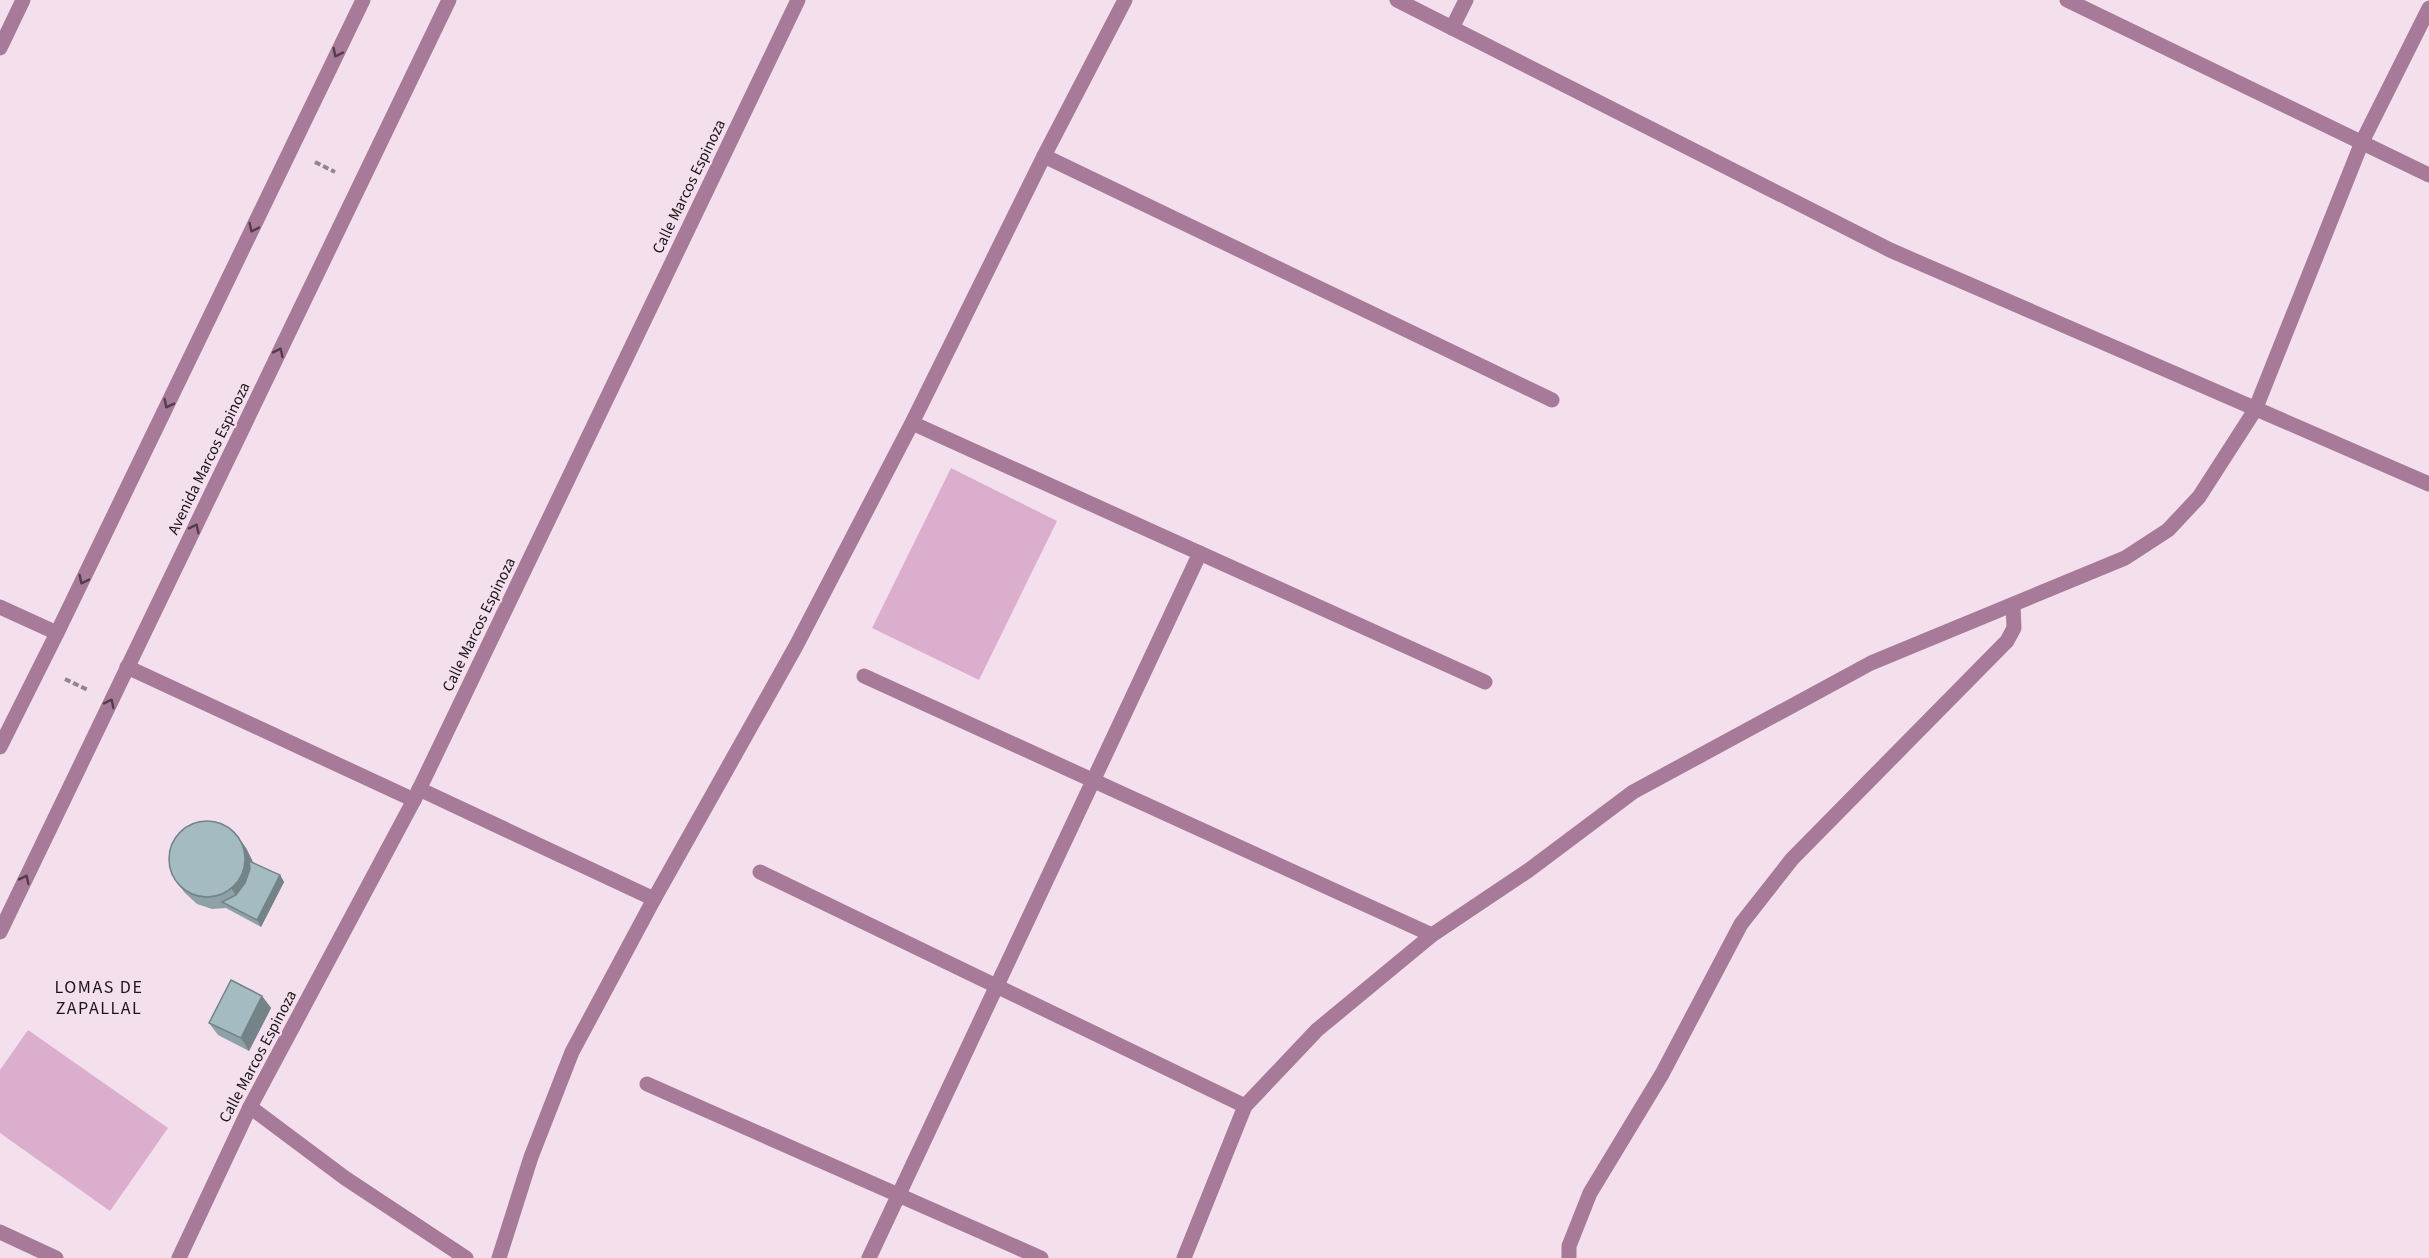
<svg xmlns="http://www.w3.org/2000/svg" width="2429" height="1258" font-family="'Source Sans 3',sans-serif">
	<rect width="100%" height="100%" fill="#f4e0ed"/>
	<!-- green -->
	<g fill="#dbaecd">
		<path d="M951 468 1057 521 979 680 872 628Z"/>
		<path d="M28 1030 168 1128 110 1211 0 1133V1070Z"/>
	</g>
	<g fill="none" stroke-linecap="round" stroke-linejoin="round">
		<!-- path -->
		<g stroke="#93858e" stroke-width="4" stroke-dasharray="6 3" stroke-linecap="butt">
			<path d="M315 162 335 172"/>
			<path d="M65 679 88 690"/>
		</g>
		<!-- minor -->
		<g stroke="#a87a99" stroke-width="15">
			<path d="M1397 0 1890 250 2429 484"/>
			<path d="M2067 0 2429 175"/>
			<path d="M1452 28 1466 0"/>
			<path d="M0 48 23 0"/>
			<path d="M1044 156 1552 400"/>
			<path d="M912 423 1485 682"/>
			<path d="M0 607 57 633"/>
			<path d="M127 667 414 800"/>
			<path d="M864 676 1432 935"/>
			<path d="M0 747 57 633 363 0"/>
			<path d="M419 789 654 899"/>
			<path d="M760 872 1245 1106"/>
			<path d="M0 932 449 0"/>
			<path d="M647 1084 1041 1258"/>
			<path d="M250 1107 345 1178 466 1258"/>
			<path d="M0 1232 56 1258"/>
			<path d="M179 1258 250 1107 414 800 798 0"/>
			<path d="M499 1258 531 1157 572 1052 654 899 796 646 912 423 1044 156 1125 0"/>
			<path d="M869 1258 1200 553"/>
			<path d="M1184 1258 1245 1106 1317 1030 1432 935 1529 870 1633 792 1871 663 2125 558 2168 530 2199 497 2255 410 2362 142 2429 8"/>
			<path d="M1569 1258V1246L1590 1193 1662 1074 1741 924 1792 859 2007 641 2014 628 2013 605"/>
		</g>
	</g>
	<!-- wall -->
	<g fill="#8da1a6">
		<path d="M246 848 252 860 253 863 280 875 284 882 261 927 226 908 212 909 197 904 185 893 176 881Z"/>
		<path d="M262 996 271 1008 249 1051 218 1035 209 1023Z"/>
	</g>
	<!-- shaded-wall -->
	<g fill="#738387">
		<path d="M237 835 246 848 252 860 254 875 240 901 231 888Z"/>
		<path d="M280 875 284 882 261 927 257 920Z"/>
		<path d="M262 996 271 1008 249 1051 241 1038Z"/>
	</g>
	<!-- building -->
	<g fill="#a4bbc1" stroke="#738387" stroke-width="1.5">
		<circle cx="207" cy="859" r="38"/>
		<path d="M249 861 280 875 257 920 222 902 236 895 245 883 250 869Z"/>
		<path d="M231 980 262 996 241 1038 209 1023Z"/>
	</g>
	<!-- one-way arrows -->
	<defs><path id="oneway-chevron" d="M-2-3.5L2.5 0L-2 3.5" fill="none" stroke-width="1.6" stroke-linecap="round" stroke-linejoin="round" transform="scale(1.5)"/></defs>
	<g stroke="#533d4c">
		<use href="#oneway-chevron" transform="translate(337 53) rotate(116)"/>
		<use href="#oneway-chevron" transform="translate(253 228) rotate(116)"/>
		<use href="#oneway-chevron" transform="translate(279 352) rotate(-64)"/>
		<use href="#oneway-chevron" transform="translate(168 404) rotate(116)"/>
		<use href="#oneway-chevron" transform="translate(195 528) rotate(-64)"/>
		<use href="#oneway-chevron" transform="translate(83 580) rotate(116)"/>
		<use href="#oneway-chevron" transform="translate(110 703) rotate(-64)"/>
		<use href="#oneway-chevron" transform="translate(25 879) rotate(-64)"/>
	</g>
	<g text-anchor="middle" stroke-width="4.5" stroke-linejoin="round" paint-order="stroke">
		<!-- street labels -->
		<g font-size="16" fill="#1a1418" stroke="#f4e0ed">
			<text transform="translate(688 186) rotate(-64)" y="6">Calle Marcos Espinoza</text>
			<text transform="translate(208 458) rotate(-64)" y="6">Avenida Marcos Espinoza</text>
			<text transform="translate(478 624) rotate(-64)" y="6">Calle Marcos Espinoza</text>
			<text transform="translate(257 1056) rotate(-62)" y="6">Calle Marcos Espinoza</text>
		</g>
		<!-- neighbourhood labels -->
		<g font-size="18" letter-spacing="1.5" fill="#1a1418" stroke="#f4e0ed">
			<text x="99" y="993">LOMAS DE<tspan x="99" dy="21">ZAPALLAL</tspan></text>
		</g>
	</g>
</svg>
